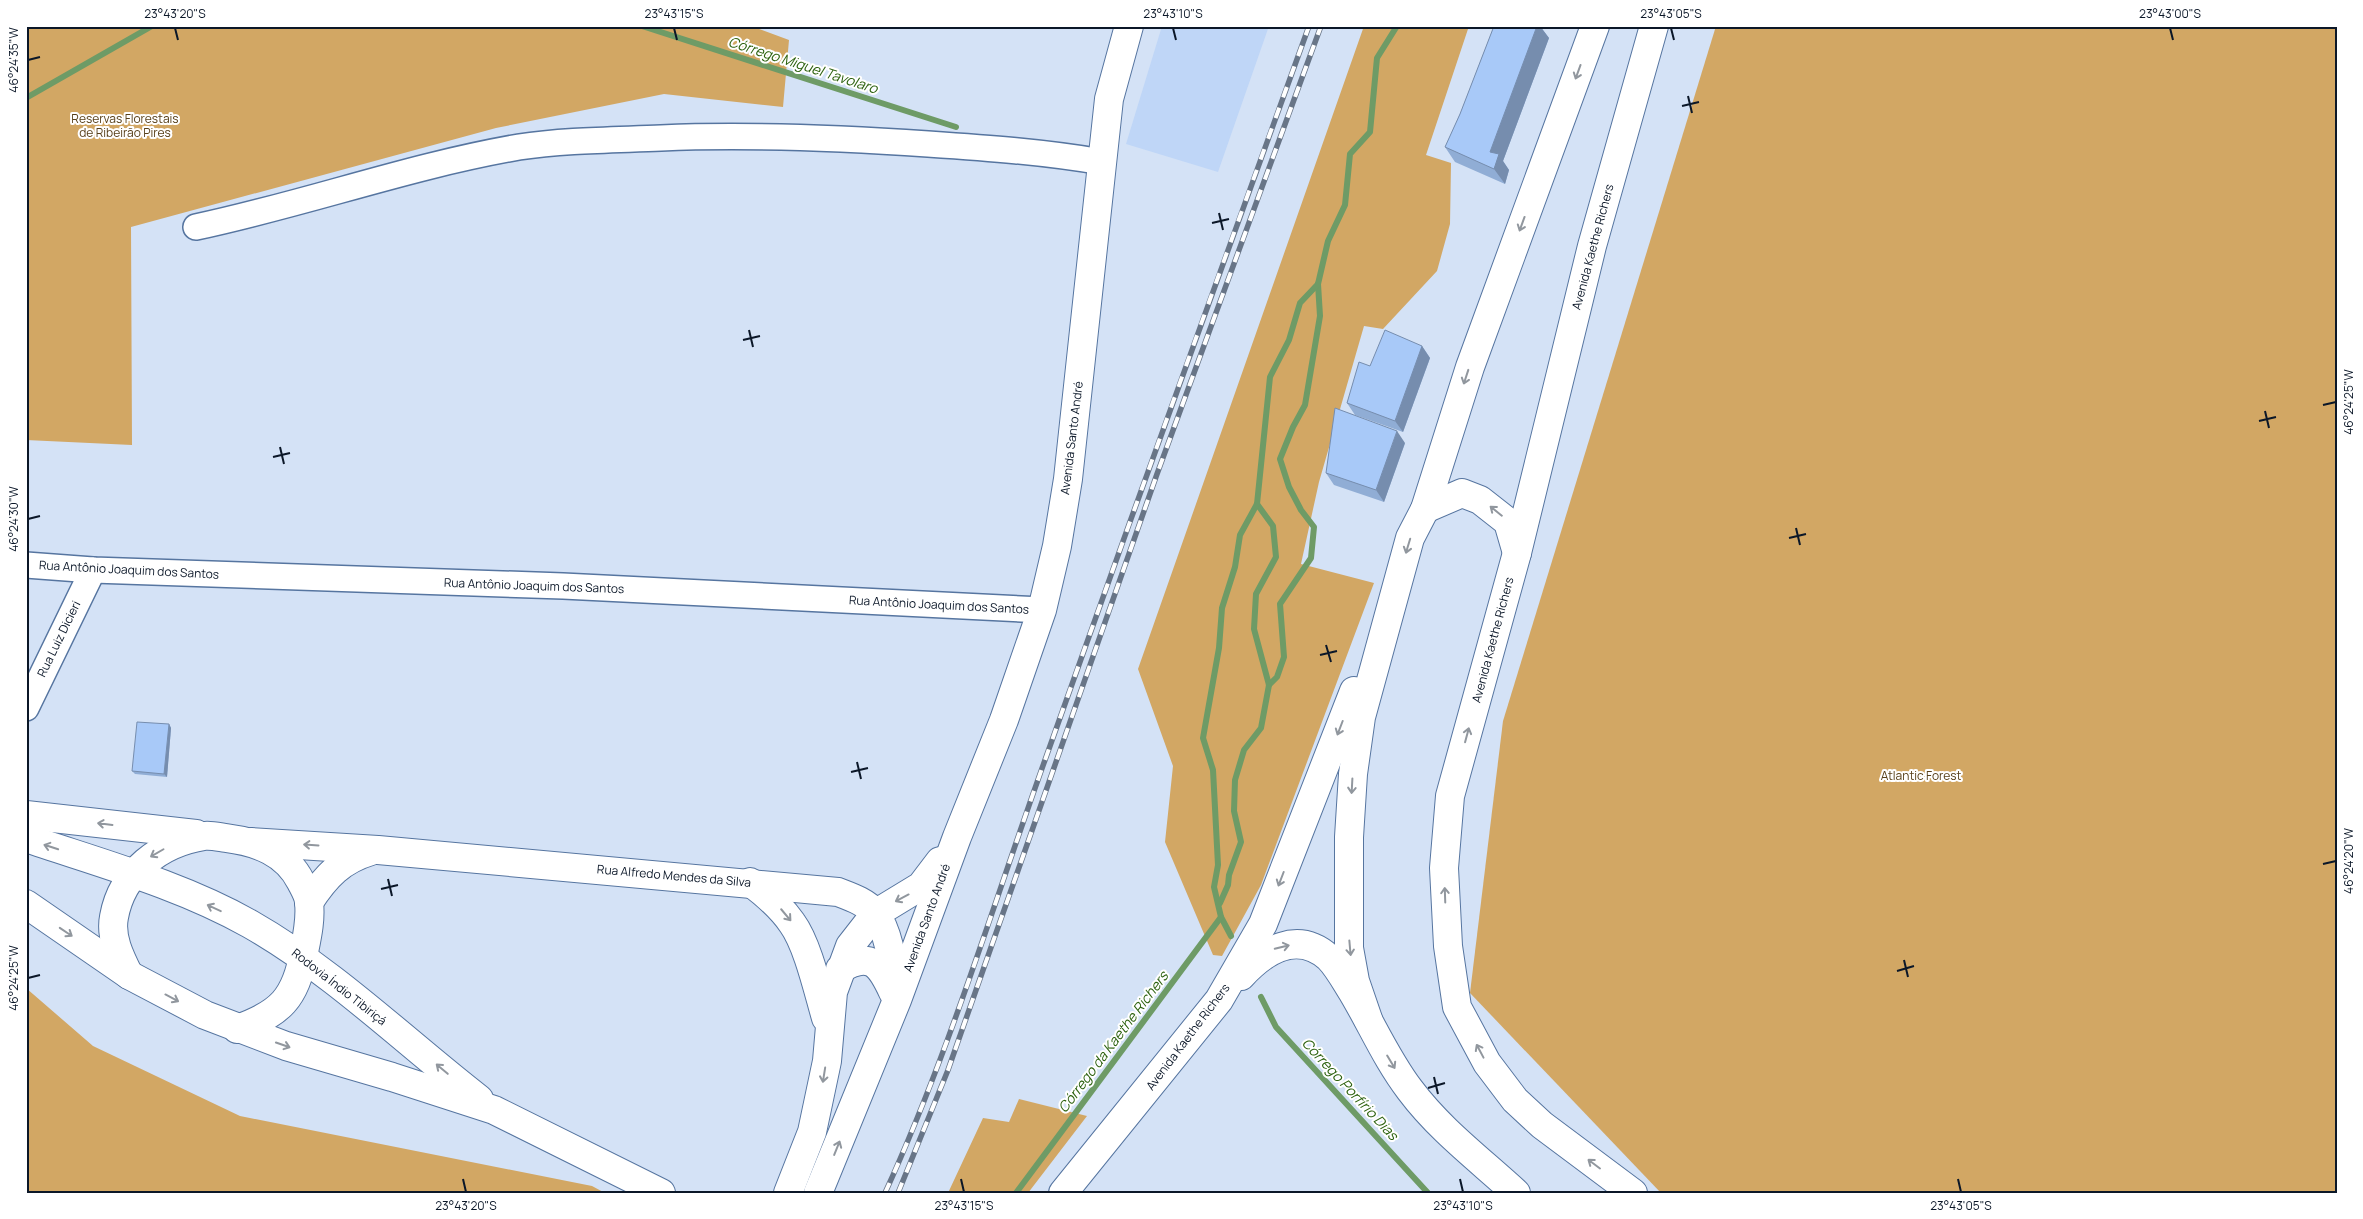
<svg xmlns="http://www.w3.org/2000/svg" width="2363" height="1219" font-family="Manrope,sans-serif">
	<rect width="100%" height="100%" fill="#d4e2f6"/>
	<!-- built -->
	<path fill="#bfd6f7" d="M1162 26H1269L1218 172 1126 144Z"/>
	<!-- green -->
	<g fill="#d2a764">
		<path d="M26 26H751L789 40 783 107 664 94 496 128 131 227 132 445 26 440Z"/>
		<path d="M1364 26H1469L1426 155 1451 163 1450 224 1437 271 1383 329 1364 326 1319 482 1301 564 1374 583 1261 885 1222 956 1213 955 1165 842 1173 766 1138 669Z"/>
		<path d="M1716 26H2337V1193H1661L1470 993 1503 721Z"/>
		<path d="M26 988 93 1046 240 1116 592 1186 605 1193H26Z"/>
		<path d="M1019 1099 1087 1116 1028 1193H948L983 1118 1009 1122Z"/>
	</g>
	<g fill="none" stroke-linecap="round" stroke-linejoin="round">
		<!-- stream -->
		<g stroke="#6e9b66" stroke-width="6">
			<path d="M642 26 956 127"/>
			<path d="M26 98 152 26"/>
			<path d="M1269 685 1277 677 1284 657 1280 604 1311 558 1314 527 1301 510 1289 487 1280 459 1293 427 1305 405 1320 316 1318 284"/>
			<path d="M1220 903 1228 885 1229 875 1241 842 1234 811 1235 780 1244 750 1261 728 1269 685 1254 629 1256 594 1276 557 1273 526 1257 504"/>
			<path d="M1221 917 1231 936"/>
			<path d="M1261 997 1276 1027 1428 1193"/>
			<path d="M1016 1193 1221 917 1214 887 1218 865 1213 770 1203 738 1219 648 1222 608 1235 567 1240 535 1257 504 1270 377 1289 340 1300 303 1318 284 1328 241 1345 205 1350 154 1370 132 1377 58 1397 26"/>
		</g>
		<defs>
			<g id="minor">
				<path d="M196 227C305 204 409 166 519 147 565 140 614 140 661 138 751 134 839 138 928 144 987 148 1044 152 1102 162"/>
				<path d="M26 565 93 570 563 586 1042 610"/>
				<path d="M26 708 93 570"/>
			</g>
			<g id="major">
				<path d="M1425 509 1462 493 1480 500 1508 522 1517 553"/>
				<path d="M1241 976C1264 951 1297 929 1329 958 1338 967 1346 982 1353 993 1372 1025 1387 1060 1410 1090 1440 1130 1479 1159 1516 1193"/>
				<path d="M1368 1019 1355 981 1349 948V837L1353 774 1361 717 1410 538 1425 509 1470 367 1595 26"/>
				<path d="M1063 1193 1219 1000 1263 924 1354 691"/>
				<path d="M1633 1193 1542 1125 1515 1100 1487 1063 1457 1007 1448 946 1444 868 1450 796 1517 553 1592 246 1654 26"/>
			</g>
			<g id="highway">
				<path d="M26 815 196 834"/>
				<path d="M26 838C100 863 181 885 250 924 334 972 403 1040 479 1099"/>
				<path d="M251 842 378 850 838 892C851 897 866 902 875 913 891 935 893 970 897 996"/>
				<path d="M750 882C766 894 781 907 792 923 808 945 818 991 826 1018"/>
				<path d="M309 902C326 876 341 860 371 851"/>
				<path d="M26 904 129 975 205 1015 286 1046 392 1077 494 1110 661 1193"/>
				<path d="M840 969C871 951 880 964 893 992"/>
				<path d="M129 975C120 957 110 937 114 917 122 872 160 843 204 836 210 835 219 837 226 838 257 842 286 852 301 882 304 888 309 896 309 903 311 919 307 937 304 952 296 998 280 1014 237 1029"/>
				<path d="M788 1193 812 1132 827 1061 833 992 850 946 875 914 921 886 940 861"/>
				<path d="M818 1193 897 1000 957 837 1004 720 1042 610 1057 546 1068 479 1109 99 1129 26"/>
			</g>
		</defs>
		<!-- minor casing -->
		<use href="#minor" stroke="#5675a0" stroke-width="28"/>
		<!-- major casing -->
		<use href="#major" stroke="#5675a0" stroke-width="30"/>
		<!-- highway casing -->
		<use href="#highway" stroke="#5675a0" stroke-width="30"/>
		<!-- minor -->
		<use href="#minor" stroke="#fff" stroke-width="25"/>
		<!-- major -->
		<use href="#major" stroke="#fff" stroke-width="28"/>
		<!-- highway -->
		<use href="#highway" stroke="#fff" stroke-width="28"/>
		<defs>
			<g id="rail">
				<path d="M885 1193C949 1053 993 905 1045 760 1132 515 1220 271 1309 26"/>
				<path d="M898 1193 948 1070 1157 474 1321 26"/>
			</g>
		</defs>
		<!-- rail casing -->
		<use href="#rail" stroke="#687587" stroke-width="5.5"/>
		<!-- rail -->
		<use href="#rail" stroke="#fff" stroke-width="4" stroke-dasharray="11" stroke-linecap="butt"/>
	</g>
	<!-- wall -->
	<g fill="#90add5">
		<path d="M1494 26H1540L1549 38 1503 161 1509 170 1505 184 1455 162 1445 147 1460 114Z"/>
		<path d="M1422 346 1430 358 1403 432 1355 415 1347 403 1370 366Z"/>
		<path d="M1405 443 1384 502 1334 485 1326 473Z"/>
		<path d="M169 724 171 728 167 777 135 774 132 771Z"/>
	</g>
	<!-- shaded-wall -->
	<g fill="#768dae">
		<path d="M1537 26H1540L1549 38 1503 161 1509 170 1505 184 1494 169 1490 152Z"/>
		<path d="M1422 346 1430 358 1403 432 1395 421Z"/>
		<path d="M1397 431 1405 443 1384 502 1376 490Z"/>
		<path d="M169 724 171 728 167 777 164 774Z"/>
	</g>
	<!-- building -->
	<g fill="#a8c9f8" stroke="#768dae">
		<path d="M1494 26H1537L1490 152 1499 154 1494 169 1445 147 1460 114Z"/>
		<path d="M1385 330 1422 346 1395 421 1347 403 1359 362 1370 366Z"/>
		<path d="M1335 408 1397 431 1376 490 1326 473Z"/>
		<path d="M137 722 169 724 164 774 132 771Z"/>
	</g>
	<!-- one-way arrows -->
	<defs><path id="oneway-shaft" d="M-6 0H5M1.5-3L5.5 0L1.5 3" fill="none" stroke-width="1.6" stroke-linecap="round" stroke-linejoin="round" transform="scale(1.25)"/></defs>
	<g stroke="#91979e">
		<use href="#oneway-shaft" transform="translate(1578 72) rotate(110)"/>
		<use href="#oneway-shaft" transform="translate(1522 224) rotate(110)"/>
		<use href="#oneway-shaft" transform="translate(1466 377) rotate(108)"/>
		<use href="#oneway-shaft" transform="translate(1496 511) rotate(-141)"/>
		<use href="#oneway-shaft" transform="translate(1408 546) rotate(107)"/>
		<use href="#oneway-shaft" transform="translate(1340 728) rotate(111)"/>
		<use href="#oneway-shaft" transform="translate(1467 735) rotate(-75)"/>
		<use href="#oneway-shaft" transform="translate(1352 786) rotate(93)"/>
		<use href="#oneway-shaft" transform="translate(105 824) rotate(-173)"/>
		<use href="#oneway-shaft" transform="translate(311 845) rotate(-176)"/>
		<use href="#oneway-shaft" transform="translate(51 847) rotate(-162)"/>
		<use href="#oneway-shaft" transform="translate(157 853) rotate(150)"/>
		<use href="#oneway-shaft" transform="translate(1281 879) rotate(111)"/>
		<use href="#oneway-shaft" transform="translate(1445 895) rotate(-92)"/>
		<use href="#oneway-shaft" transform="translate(902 898) rotate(152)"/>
		<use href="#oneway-shaft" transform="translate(214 908) rotate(-155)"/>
		<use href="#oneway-shaft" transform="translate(786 915) rotate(50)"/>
		<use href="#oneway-shaft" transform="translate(66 932) rotate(34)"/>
		<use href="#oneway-shaft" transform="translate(1282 947) rotate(-14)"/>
		<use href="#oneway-shaft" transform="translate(1350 948) rotate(85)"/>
		<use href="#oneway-shaft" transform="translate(172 998) rotate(28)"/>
		<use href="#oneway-shaft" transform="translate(283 1045) rotate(19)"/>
		<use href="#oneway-shaft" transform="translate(1480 1051) rotate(-118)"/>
		<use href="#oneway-shaft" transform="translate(1391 1062) rotate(59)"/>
		<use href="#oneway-shaft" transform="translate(442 1069) rotate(-140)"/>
		<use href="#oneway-shaft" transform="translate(824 1075) rotate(99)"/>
		<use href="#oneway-shaft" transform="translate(837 1148) rotate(-68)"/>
		<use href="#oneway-shaft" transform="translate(1594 1164) rotate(-143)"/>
	</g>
	<!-- ticks -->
	<path fill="none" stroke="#0b1728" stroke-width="2" d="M175 28 178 40M674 28 677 40M1173 28 1176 40M1671 28 1674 40M2170 28 2173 40M28 60 40 57M1688 96 1692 113M1682 106 1699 102M1219 213 1223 230M1212 223 1229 219M749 330 753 347M743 340 760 336M2323 405 2336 402M2265 411 2269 428M2259 421 2276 417M280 447 284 464M273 457 290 453M28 519 40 516M1796 528 1800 545M1789 538 1806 534M1326 645 1331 662M1320 655 1337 651M857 762 861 779M851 772 868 768M2323 864 2336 861M388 879 392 896M381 889 398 885M1904 960 1908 977M1897 971 1914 966M28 978 40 975M1434 1077 1438 1094M1428 1088 1445 1083M463 1179 466 1192M961 1179 964 1192M1460 1179 1463 1192M1958 1179 1961 1192"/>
	<g text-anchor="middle" stroke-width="4" stroke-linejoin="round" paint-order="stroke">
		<!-- park labels -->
		<g font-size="12" fill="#573f19" stroke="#fff">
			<text x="125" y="123">Reservas Florestais<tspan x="125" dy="14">de Ribeirão Pires</tspan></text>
			<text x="1921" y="780">Atlantic Forest</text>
		</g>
		<!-- street labels -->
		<g font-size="12" fill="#0b1728" stroke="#fff">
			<text transform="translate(1593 247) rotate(-75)" y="4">Avenida Kaethe Richers</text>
			<text transform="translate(1072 438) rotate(-83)" y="4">Avenida Santo André</text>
			<text transform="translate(129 570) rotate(3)" y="4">Rua Antônio Joaquim dos Santos</text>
			<text transform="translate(534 586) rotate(2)" y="4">Rua Antônio Joaquim dos Santos</text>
			<text transform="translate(939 605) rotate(3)" y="4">Rua Antônio Joaquim dos Santos</text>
			<text transform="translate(59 639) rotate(-64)" y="4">Rua Luiz Dicieri</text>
			<text transform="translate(1493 640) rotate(-75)" y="4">Avenida Kaethe Richers</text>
			<text transform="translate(674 876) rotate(5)" y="4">Rua Alfredo Mendes da Silva</text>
			<text transform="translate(927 918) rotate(-70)" y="4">Avenida Santo André</text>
			<text transform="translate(339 987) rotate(38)" y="4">Rodovia Índio Tibiriçá</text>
			<text transform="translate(1188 1037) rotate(-53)" y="4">Avenida Kaethe Richers</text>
		</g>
		<!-- water labels -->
		<g font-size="14" font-style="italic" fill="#2d620f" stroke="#fff">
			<text transform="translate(803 65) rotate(18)" y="5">Córrego Miguel Tavolaro</text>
			<text transform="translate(1113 1042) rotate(-53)" y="5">Córrego da Kaethe Richers</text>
			<text transform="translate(1350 1089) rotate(47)" y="5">Córrego Porfírio Dias</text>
		</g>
	</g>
	<!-- border -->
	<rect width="2363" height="1219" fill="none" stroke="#ffffff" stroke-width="55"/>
	<rect x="28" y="28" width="2308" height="1164" fill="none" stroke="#0b1728" stroke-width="2"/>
	<g font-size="12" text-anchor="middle" fill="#0b1728">
		<text x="175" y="18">23°43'20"S</text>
		<text x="674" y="18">23°43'15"S</text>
		<text x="1173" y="18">23°43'10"S</text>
		<text x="1671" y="18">23°43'05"S</text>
		<text x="2170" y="18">23°43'00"S</text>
		<text transform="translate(14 60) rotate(-90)" y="4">46°24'35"W</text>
		<text transform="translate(2349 402) rotate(-90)" y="4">46°24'25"W</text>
		<text transform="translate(14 519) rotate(-90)" y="4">46°24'30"W</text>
		<text transform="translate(2349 861) rotate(-90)" y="4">46°24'20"W</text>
		<text transform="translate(14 978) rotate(-90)" y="4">46°24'25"W</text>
		<text x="466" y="1210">23°43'20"S</text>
		<text x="964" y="1210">23°43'15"S</text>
		<text x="1463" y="1210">23°43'10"S</text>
		<text x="1961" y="1210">23°43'05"S</text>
	</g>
</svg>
